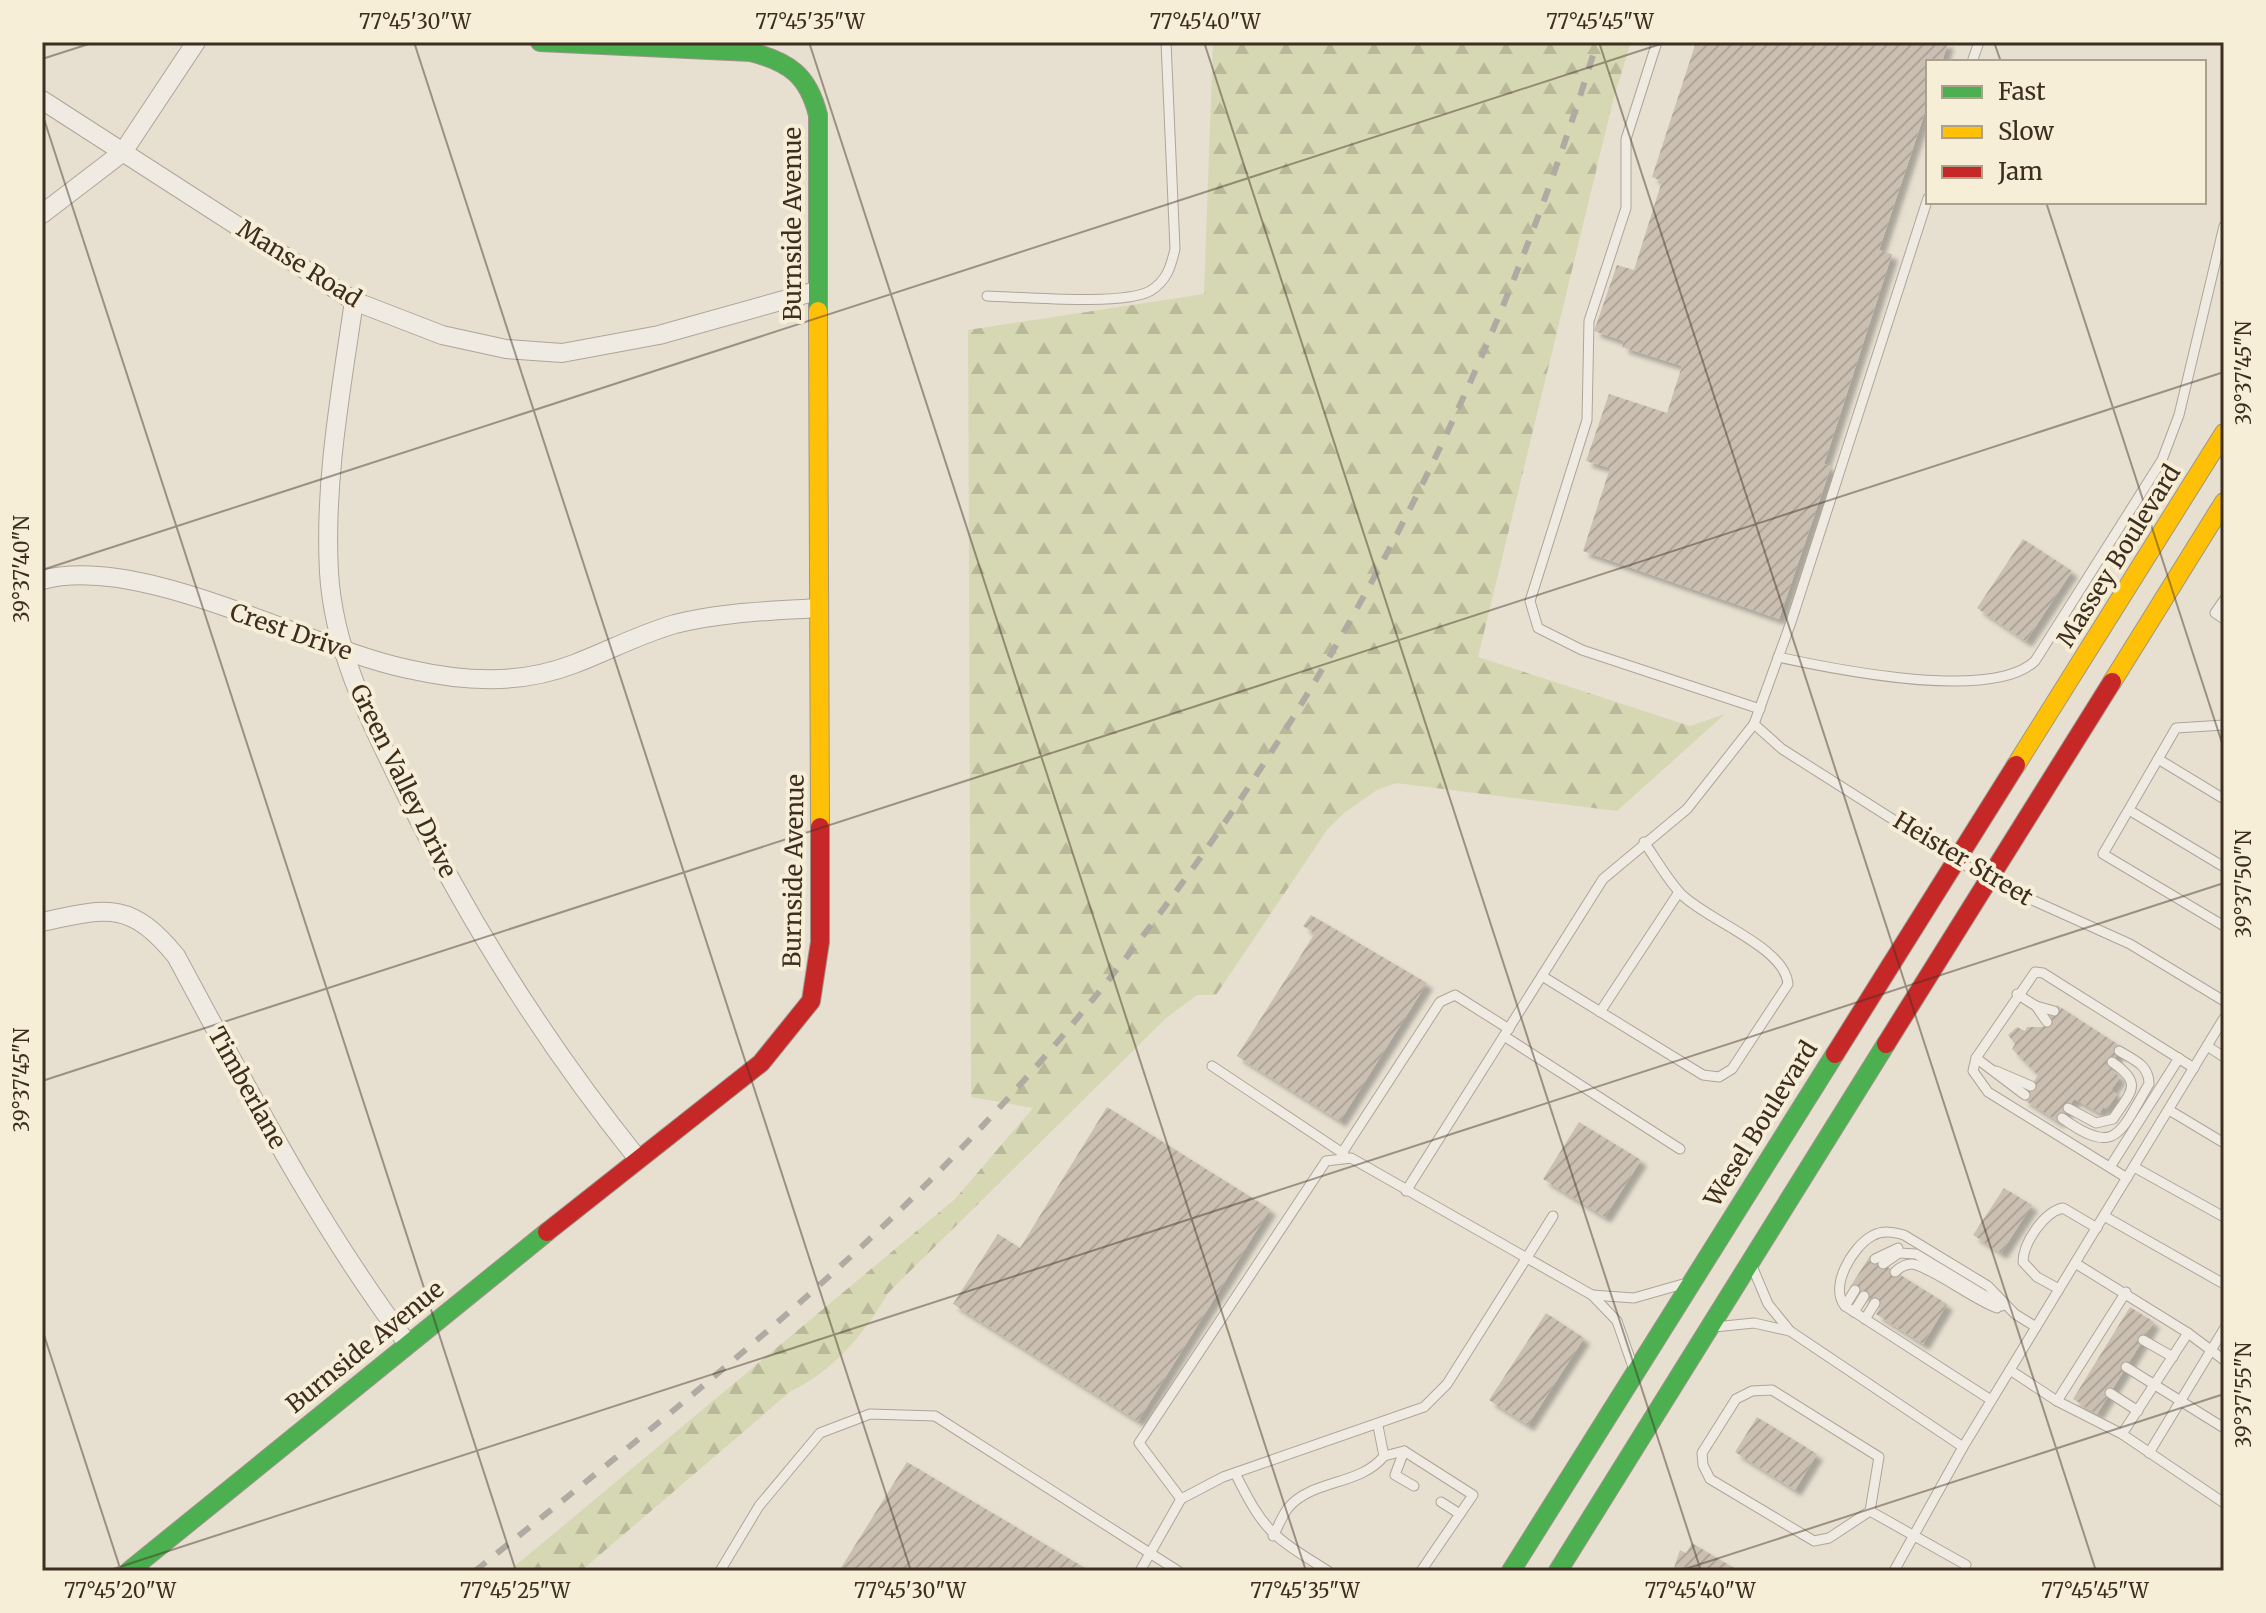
<svg xmlns="http://www.w3.org/2000/svg" width="2266" height="1613" font-family="Merriweather,serif">
	<defs>
		<pattern id="forest-firs" width="22" height="20" patternUnits="userSpaceOnUse" patternTransform="scale(2)"><rect width="22" height="20" fill="#d6d7b3"/><path d="M5 1l3.5 6h-7zM16 11l3.5 6h-7z" fill="#b9b99a"/></pattern>
		<pattern id="building-hatch" width="6" height="6" patternUnits="userSpaceOnUse" patternTransform="scale(2)"><rect width="6" height="6" fill="#cbbfb2"/><path d="M-1 1l2-2M0 6l6-6M5 7l2-2" fill="none" stroke="#afa499"/></pattern>
		<filter id="shadow"><feDropShadow dx="6" dy="6" stdDeviation="2" flood-color="#0004"/></filter>
	</defs>
	<rect width="100%" height="100%" fill="#e7e0d1"/>
	<!-- forest -->
	<path fill="url(#forest-firs)" d="M1213 42H1631L1614 97 1478 657 1690 726 1725 714 1617 811 1396 783 1377 790 1344 813 1327 830 1216 995H1197L1165 1019 888 1293C864 1334 835 1370 791 1391L581 1571H509L955 1199 1033 1108 971 1097 968 330 1204 294Z"/>
	<!-- building -->
	<g fill="url(#building-hatch)" filter="url(#shadow)">
		<path d="M1696 42H1948L1942 62H1928V103L1879 250 1892 254 1824 464 1831 466 1779 619 1583 551 1610 468 1586 461 1609 394 1667 413 1682 366 1622 347 1624 341 1594 331 1617 265 1634 270 1662 181 1652 177Z"/>
		<path d="M2023 539 2072 571 2026 641 1977 608Z"/>
		<path d="M1311 915 1427 983 1340 1121 1237 1056 1315 933 1303 926Z"/>
		<path d="M2057 1005 2122 1047 2109 1067 2120 1077 2111 1090 2117 1094 2107 1109 2103 1107 2100 1113 2074 1099 2059 1122 2023 1099 2038 1075 2012 1049 2015 1044 2008 1035 2017 1027 2025 1031 2027 1027H2043Z"/>
		<path d="M1107 1107 1270 1209 1138 1421 953 1304 998 1234 1020 1248Z"/>
		<path d="M1579 1122 1641 1160 1605 1217 1543 1179Z"/>
		<path d="M2004 1188 2032 1205 2001 1253 1973 1235Z"/>
		<path d="M1870 1256 1947 1304 1923 1344 1876 1314 1881 1306 1850 1287Z"/>
		<path d="M2130 1307 2154 1322 2097 1414 2073 1399Z"/>
		<path d="M1546 1313 1584 1338 1528 1425 1489 1400Z"/>
		<path d="M1757 1417 1817 1454 1795 1490 1735 1452Z"/>
		<path d="M907 1462 1090 1571H839Z"/>
		<path d="M1692 1543 1739 1571H1673L1680 1550 1686 1553Z"/>
	</g>
	<g fill="none" stroke-linecap="round" stroke-linejoin="round">
		<defs>
			<g id="lane">
				<path d="M1657 42 1626 139V208L1589 321 1587 420 1530 601 1538 628 1582 650 1760 709"/>
				<path d="M1972 62 1979 42"/>
				<path d="M987 296C1023 297 1123 306 1150 291 1167 281 1171 266 1175 249L1166 42"/>
				<path d="M2224 600 2215 613 2224 619"/>
				<path d="M1778 657C1833 669 1992 702 2035 661L2162 460 2179 415 2224 226"/>
				<path d="M1754 724 1782 749 1990 881 2130 944 2224 1001"/>
				<path d="M2224 725 2176 728 2103 854 2224 926"/>
				<path d="M2158 759 2224 799"/>
				<path d="M2129 810 2224 867"/>
				<path d="M1542 976 1703 1075 1719 1077 1732 1069 1788 984C1785 947 1708 921 1681 894 1667 879 1656 859 1644 842"/>
				<path d="M2017 994 2036 1006 2054 1011"/>
				<path d="M2036 1006 2047 1022"/>
				<path d="M1600 1012 1679 892"/>
				<path d="M1504 1036 1680 1149"/>
				<path d="M2207 1046 2224 1057"/>
				<path d="M1976 1058 2025 1095"/>
				<path d="M1212 1066 1344 1154"/>
				<path d="M1996 1071 2031 1086"/>
				<path d="M2068 1108 2096 1123 2113 1119C2131 1091 2144 1084 2112 1062"/>
				<path d="M2169 1110 2224 1143"/>
				<path d="M2062 1118C2117 1158 2120 1132 2149 1084 2149 1065 2134 1060 2119 1051"/>
				<path d="M1342 1153 1440 1002 1455 995 1509 1029"/>
				<path d="M2110 1167 2179 1058"/>
				<path d="M2134 1167 2224 1217"/>
				<path d="M2127 1178 1988 1092 1973 1071 1976 1058 2035 972 2043 973 2194 1068"/>
				<path d="M1406 1191 1603 879 1687 809 1754 724 1791 622 1928 198"/>
				<path d="M2104 1216 2224 1284"/>
				<path d="M1875 1259 1898 1248"/>
				<path d="M1883 1264 1899 1253 1916 1254 2002 1306"/>
				<path d="M1752 1266 1768 1304 1790 1331 1963 1447"/>
				<path d="M1895 1272C1900 1267 1905 1264 1912 1264 1930 1266 1974 1300 1997 1308"/>
				<path d="M2059 1289 2037 1277 2023 1262C2023 1243 2044 1212 2063 1208L2097 1228"/>
				<path d="M1592 1295 1634 1298 1683 1284"/>
				<path d="M1845 1306 1855 1290"/>
				<path d="M1854 1312 1864 1296"/>
				<path d="M1865 1319 1875 1303"/>
				<path d="M1714 1327 1754 1323 1790 1331"/>
				<path d="M2188 1333 2224 1360"/>
				<path d="M2143 1340 2173 1357"/>
				<path d="M2126 1367 2224 1428"/>
				<path d="M2010 1370 2057 1401 2122 1434 2188 1333 2075 1263"/>
				<path d="M2110 1393 2138 1411"/>
				<path d="M1991 1400 1845 1306C1829 1287 1852 1247 1872 1236 1883 1230 1893 1232 1904 1235L1988 1286 2015 1314 2036 1327"/>
				<path d="M2057 1401 2126 1292"/>
				<path d="M1378 1426 1384 1456 1404 1451 1473 1495 1421 1571"/>
				<path d="M2122 1434 2224 1503"/>
				<path d="M1404 1451 1395 1475 1414 1486"/>
				<path d="M2149 1453 2224 1329"/>
				<path d="M1235 1473C1265 1533 1272 1536 1328 1571"/>
				<path d="M1181 1499 1139 1443 1326 1161 1351 1158 1592 1295 1617 1321 1633 1367"/>
				<path d="M1441 1502 1460 1514"/>
				<path d="M1870 1511 1879 1457 1772 1390 1752 1391 1736 1399 1702 1453 1703 1465 1710 1479 1814 1541 1829 1538 1870 1511 1966 1565"/>
				<path d="M1273 1536C1278 1527 1282 1516 1288 1508 1312 1479 1360 1486 1384 1456"/>
				<path d="M720 1571 759 1506 820 1433 870 1414 935 1416 1178 1571"/>
				<path d="M1140 1571 1181 1499 1223 1477 1424 1407 1447 1384 1553 1216"/>
				<path d="M1894 1571 1963 1447 2224 1018"/>
			</g>
			<g id="street">
				<path d="M42 100 354 301 442 335 506 349 562 353 659 335 816 291"/>
				<path d="M42 214 123 152 196 42"/>
				<path d="M354 301C341 391 324 481 329 572 333 646 367 716 400 782 466 918 544 1042 638 1159"/>
				<path d="M42 580C141 553 305 647 408 669 465 682 519 685 574 664 608 651 640 634 675 624 722 612 771 611 819 608"/>
				<path d="M42 922C107 908 130 900 176 956 248 1089 316 1222 407 1343"/>
			</g>
			<g id="fast">
				<path d="M540 42 751 52C789 62 808 75 818 115V311"/>
				<path d="M129 1571 547 1232"/>
				<path d="M1511 1571 1835 1054"/>
				<path d="M1558 1571 1886 1044"/>
			</g>
			<g id="slow">
				<path d="M818 311 820 827"/>
				<path d="M2112 682 2224 502"/>
				<path d="M2016 765 2224 433"/>
			</g>
			<g id="jam">
				<path d="M1886 1044 2112 682"/>
				<path d="M1835 1054 2016 765"/>
				<path d="M547 1232 761 1063 811 1001 820 942V827"/>
			</g>
		</defs>
		<!-- lane casing -->
		<use href="#lane" stroke="#ada599" stroke-width="11"/>
		<!-- street casing -->
		<use href="#street" stroke="#ada599" stroke-width="20"/>
		<!-- fast casing -->
		<use href="#fast" stroke="#9c958a" stroke-width="20"/>
		<!-- slow casing -->
		<use href="#slow" stroke="#9c958a" stroke-width="20"/>
		<!-- jam casing -->
		<use href="#jam" stroke="#9c958a" stroke-width="20"/>
		<!-- lane -->
		<use href="#lane" stroke="#efebe3" stroke-width="9"/>
		<!-- street -->
		<use href="#street" stroke="#efebe3" stroke-width="18"/>
		<!-- fast -->
		<use href="#fast" stroke="#4caf50" stroke-width="18"/>
		<!-- slow -->
		<use href="#slow" stroke="#ffc107" stroke-width="18"/>
		<!-- jam -->
		<use href="#jam" stroke="#c62828" stroke-width="18"/>
		<!-- rail -->
		<path stroke="#afaaa2" stroke-width="6" stroke-dasharray="14 14" stroke-linecap="butt" d="M475 1571C619 1455 764 1341 897 1213 1225 896 1466 476 1597 42"/>
	</g>
	<!-- ticks -->
	<path fill="none" stroke="#3d2e20" stroke-width="2" stroke-opacity="0.45" d="M414 42 911 1571M809 42 1306 1571M1204 42 1701 1571M1599 42 2096 1571M1994 42 2001 62M42 59 95 42M42 113 516 1571M2046 202 2224 749M42 570 1667 42M42 1081 2224 372M42 1329 121 1571M107 1571 2224 883M1679 1571 2224 1394"/>
	<g text-anchor="middle" stroke-width="8" stroke-linejoin="round" paint-order="stroke">
		<!-- street labels -->
		<g font-size="24" fill="#3d2e20" stroke="#f7eed8">
			<text transform="translate(793 224) rotate(-90)" y="8">Burnside Avenue</text>
			<text transform="translate(299 264) rotate(32)" y="8">Manse Road</text>
			<text transform="translate(2119 556) rotate(-58)" y="8">Massey Boulevard</text>
			<text transform="translate(291 632) rotate(19)" y="8">Crest Drive</text>
			<text transform="translate(403 781) rotate(64)" y="8">Green Valley Drive</text>
			<text transform="translate(1963 859) rotate(31)" y="8">Heister Street</text>
			<text transform="translate(794 871) rotate(-89)" y="8">Burnside Avenue</text>
			<text transform="translate(247 1088) rotate(61)" y="8">Timberlane</text>
			<text transform="translate(1761 1124) rotate(-58)" y="8">Wesel Boulevard</text>
			<text transform="translate(365 1347) rotate(-39)" y="8">Burnside Avenue</text>
		</g>
	</g>
	<!-- border -->
	<rect width="2266" height="1613" fill="none" stroke="#f7eed8" stroke-width="88"/>
	<!-- legend -->
	<rect x="1926" y="60" width="280" height="144" fill="#f7eed8" stroke="#ada18e" stroke-width="2"/>
	<rect x="1942" y="86" width="40" height="12" fill="#4caf50" stroke="#ada18e" stroke-width="2"/>
	<text x="1998" y="100" font-size="24" fill="#3d2e20">Fast</text>
	<rect x="1942" y="126" width="40" height="12" fill="#ffc107" stroke="#ada18e" stroke-width="2"/>
	<text x="1998" y="140" font-size="24" fill="#3d2e20">Slow</text>
	<rect x="1942" y="166" width="40" height="12" fill="#c62828" stroke="#ada18e" stroke-width="2"/>
	<text x="1998" y="180" font-size="24" fill="#3d2e20">Jam</text>
	<rect x="44" y="44" width="2178" height="1525" fill="none" stroke="#3d2e20" stroke-width="3"/>
	<g font-size="20" text-anchor="middle" fill="#3d2e20">
		<text x="415" y="29">77°45'30"W</text>
		<text x="810" y="29">77°45'35"W</text>
		<text x="1205" y="29">77°45'40"W</text>
		<text x="1600" y="29">77°45'45"W</text>
		<text transform="translate(2244 373) rotate(-90)" y="7">39°37'45"N</text>
		<text transform="translate(22 569) rotate(-90)" y="7">39°37'40"N</text>
		<text transform="translate(2244 884) rotate(-90)" y="7">39°37'50"N</text>
		<text transform="translate(22 1080) rotate(-90)" y="7">39°37'45"N</text>
		<text transform="translate(2244 1395) rotate(-90)" y="7">39°37'55"N</text>
		<text x="120" y="1598">77°45'20"W</text>
		<text x="515" y="1598">77°45'25"W</text>
		<text x="910" y="1598">77°45'30"W</text>
		<text x="1305" y="1598">77°45'35"W</text>
		<text x="1700" y="1598">77°45'40"W</text>
		<text x="2095" y="1598">77°45'45"W</text>
	</g>
</svg>
